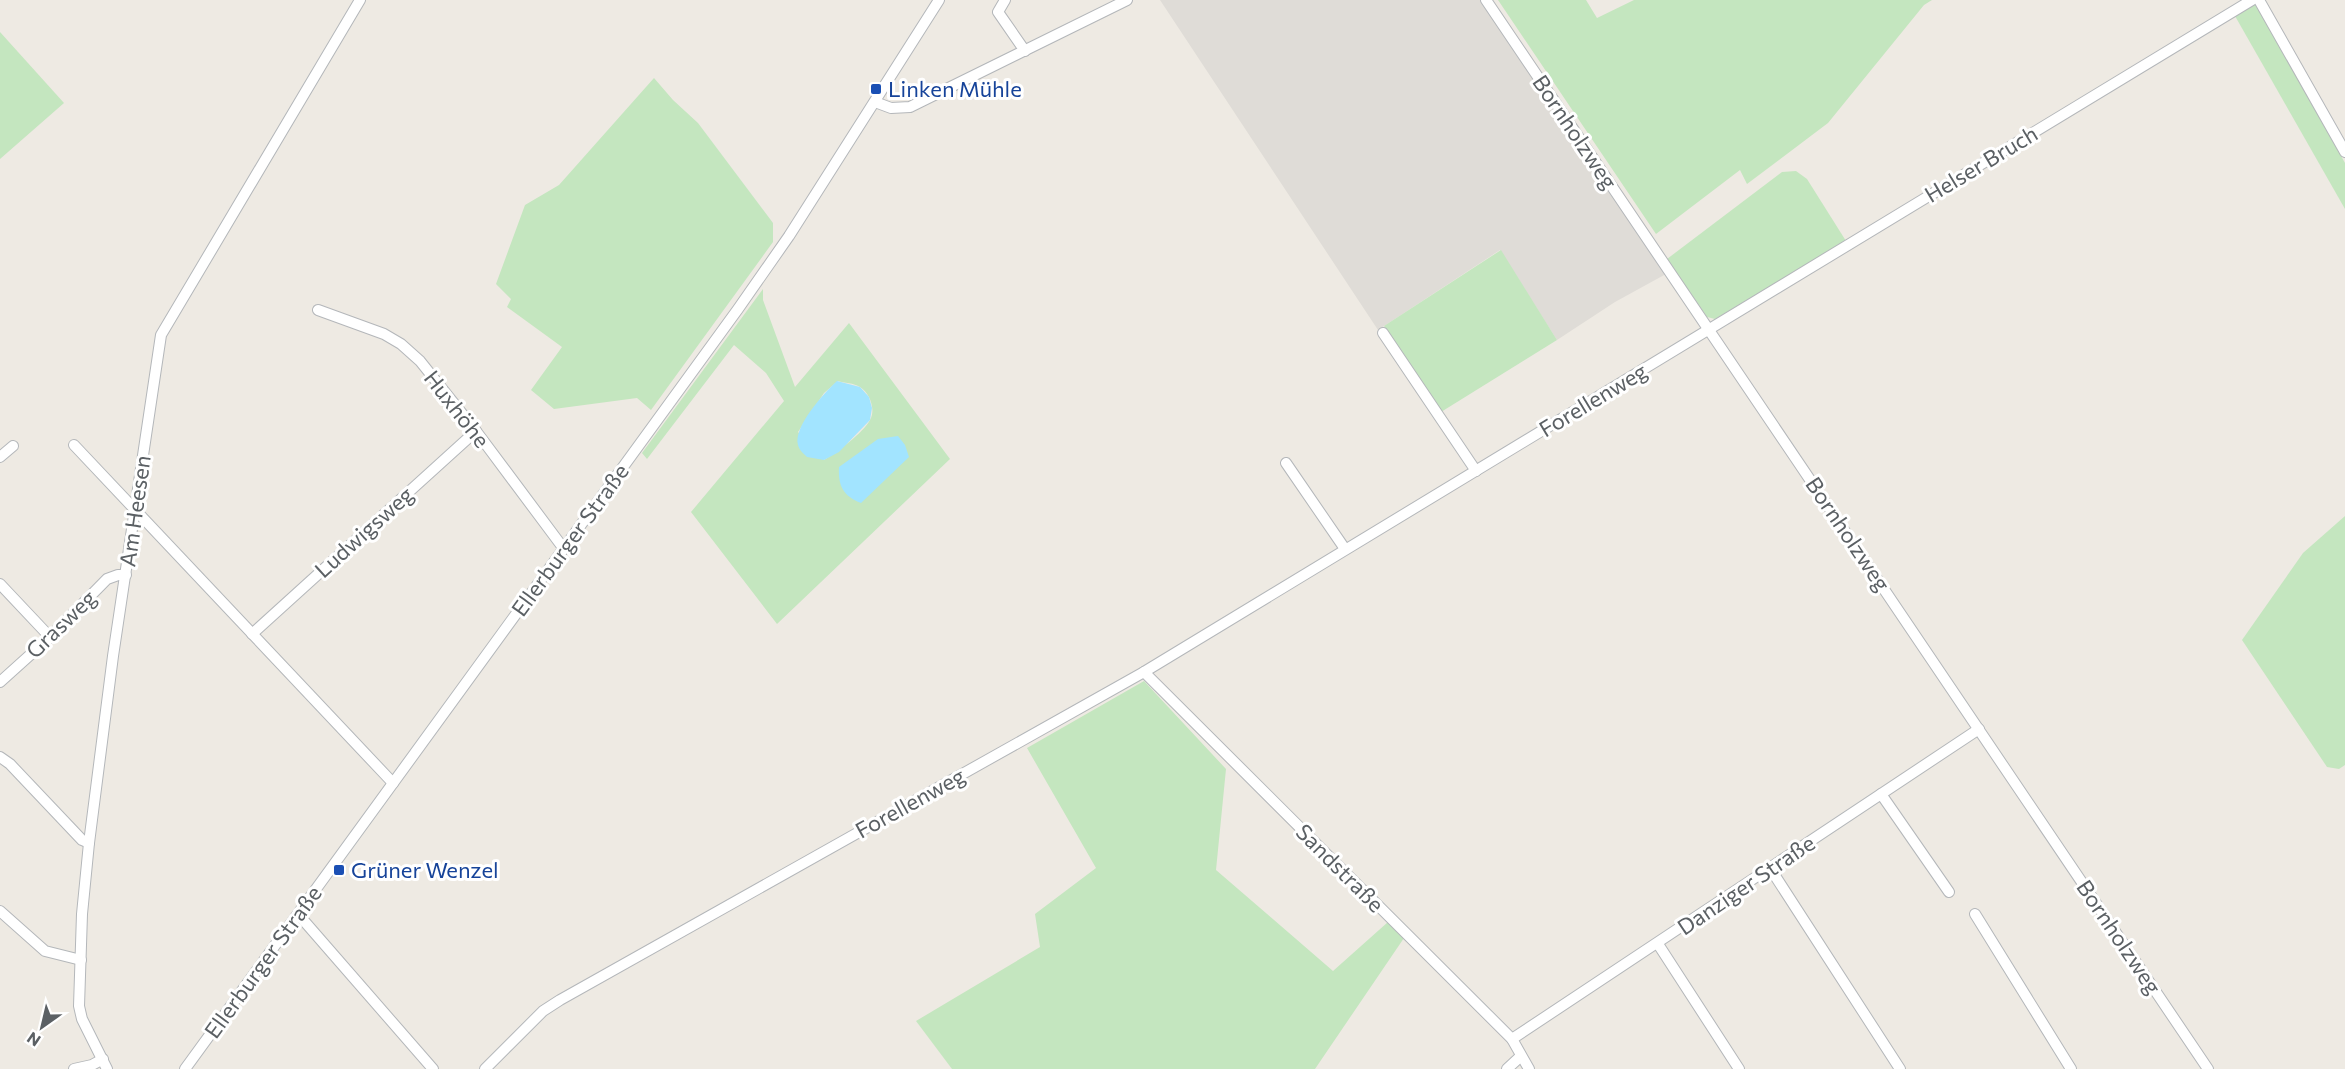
<svg xmlns="http://www.w3.org/2000/svg" width="2345" height="1069" font-family="Commissioner,sans-serif">
	<rect width="100%" height="100%" fill="#eeeae3"/>
	<!-- industrial -->
	<path fill="#dfdcd7" d="M1160 0H1480L1666 274 1615 302 1557 340 1500 250 1378 330Z"/>
	<!-- green -->
	<g fill="#c4e6bf" fill-rule="evenodd">
		<path d="M1498 0H1586L1597 18 1634 0H1932L1924 5 1828 123 1747 184 1740 170 1656 234Z"/>
		<path d="M2255 3 2345 163V209L2235 16Z"/>
		<path d="M0 32 64 103 0 159Z"/>
		<path d="M654 78 673 100 698 123 773 223V242L651 410 637 398 554 409 531 390 562 347 507 307 511 299 496 284 525 205 559 185Z"/>
		<path d="M1796 171 1807 179 1846 241 1715 319 1707 317 1667 259 1782 172Z"/>
		<path d="M1501 250 1557 340 1441 412 1384 326Z"/>
		<path d="M763 289V300L795 387 849 323 950 459 777 624 691 512 784 401 766 373 734 345 647 459 642 453ZM838 381C844 383 854 383 860 387 870 393 876 410 870 420 863 433 836 453 824 460L798 432 824 393Z"/>
		<path d="M2345 516V765L2339 769 2327 767 2242 640 2303 553Z"/>
		<path d="M1144 681 1226 769 1216 870 1333 971 1388 922 1404 938 1315 1069H952L916 1021 1040 947 1035 914 1096 868 1027 748Z"/>
	</g>
	<!-- water -->
	<g fill="#a2e4ff">
		<path d="M837 381 860 387 869 397 872 408 870 420 839 452 824 460 807 457C804 454 799 450 798 445 793 427 824 393 837 381Z"/>
		<path d="M898 436 905 445 909 457 861 503C843 496 838 486 839 467L878 439Z"/>
	</g>
	<g fill="none" stroke-linecap="round" stroke-linejoin="round">
		<defs>
			<g id="minor">
				<path d="M1005 0 998 12 1025 51"/>
				<path d="M1486 0 2208 1069"/>
				<path d="M2259 0 2345 152"/>
				<path d="M875 102 891 108 910 107 1127 0"/>
				<path d="M318 310 384 334 401 344 420 361 476 431 564 549"/>
				<path d="M1383 333 1476 471"/>
				<path d="M74 445 393 783"/>
				<path d="M0 457 13 446"/>
				<path d="M1286 463 1345 549"/>
				<path d="M0 584 50 637"/>
				<path d="M252 634 476 431"/>
				<path d="M1144 672 1512 1039 1529 1069"/>
				<path d="M0 682 50 637 107 579 118 575H126"/>
				<path d="M0 757 10 764 82 840 89 843"/>
				<path d="M1881 794 1949 892"/>
				<path d="M1770 868 1900 1069"/>
				<path d="M0 911 45 951 81 960"/>
				<path d="M298 914 433 1069"/>
				<path d="M1975 914 2071 1069"/>
				<path d="M1658 944 1739 1069"/>
				<path d="M1512 1039 1979 729"/>
				<path d="M74 1069 92 1065 103 1059"/>
				<path d="M107 1069 82 1019 79 1006 82 914 89 843 113 656 161 335 360 0"/>
				<path d="M185 1069 738 309 789 236 939 0"/>
				<path d="M485 1069 543 1011 560 1000 1144 672 2252 0"/>
				<path d="M1507 1069 1521 1056"/>
			</g>
		</defs>
		<!-- minor casing -->
		<use href="#minor" stroke="#b4b7ba" stroke-width="12"/>
		<!-- minor -->
		<use href="#minor" stroke="#fff" stroke-width="10"/>
	</g>
	<!-- markers -->
	<g fill="#1a4fb4" stroke="#fff" stroke-width="2">
		<rect x="870" y="83" width="12" height="12" rx="3"/>
		<rect x="333" y="864" width="12" height="12" rx="3"/>
	</g>
	<g text-anchor="middle" stroke-width="6" stroke-linejoin="round" paint-order="stroke">
		<!-- transit labels -->
		<g font-size="22" fill="#164399" stroke="#fff" text-anchor="start">
			<text x="888" y="97">Linken Mühle</text>
			<text x="351" y="878">Grüner Wenzel</text>
		</g>
		<!-- street labels -->
		<g font-size="22" fill="#5b6064" stroke="#fff">
			<text transform="translate(1575 132) rotate(56)" y="8">Bornholzweg</text>
			<text transform="translate(1981 164) rotate(-31)" y="8">Helser Bruch</text>
			<text transform="translate(1593 400) rotate(-31)" y="8">Forellenweg</text>
			<text transform="translate(457 409) rotate(52)" y="8">Huxhöhe</text>
			<text transform="translate(135 511) rotate(-82)" y="8">Am Heesen</text>
			<text transform="translate(364 532) rotate(-42)" y="8">Ludwigsweg</text>
			<text transform="translate(1848 534) rotate(56)" y="8">Bornholzweg</text>
			<text transform="translate(570 540) rotate(-54)" y="8">Ellerburger Straße</text>
			<text transform="translate(61 624) rotate(-44)" y="8">Grasweg</text>
			<text transform="translate(910 803) rotate(-29)" y="8">Forellenweg</text>
			<text transform="translate(1340 868) rotate(45)" y="8">Sandstraße</text>
			<text transform="translate(1746 885) rotate(-34)" y="8">Danziger Straße</text>
			<text transform="translate(2119 937) rotate(56)" y="8">Bornholzweg</text>
			<text transform="translate(263 962) rotate(-54)" y="8">Ellerburger Straße</text>
		</g>
	</g>
	<!-- north arrow -->
	<g transform="translate(42 1027) rotate(214)" stroke="#ffffff" stroke-width="4.5" paint-order="stroke">
	<path d="M0-4.5L10 22L0 15L-10 22Z" fill="#5b6064"/>
	<text y="-9" font-size="16" font-weight="bold" text-anchor="middle" fill="#5b6064">N</text>
	</g>
</svg>
